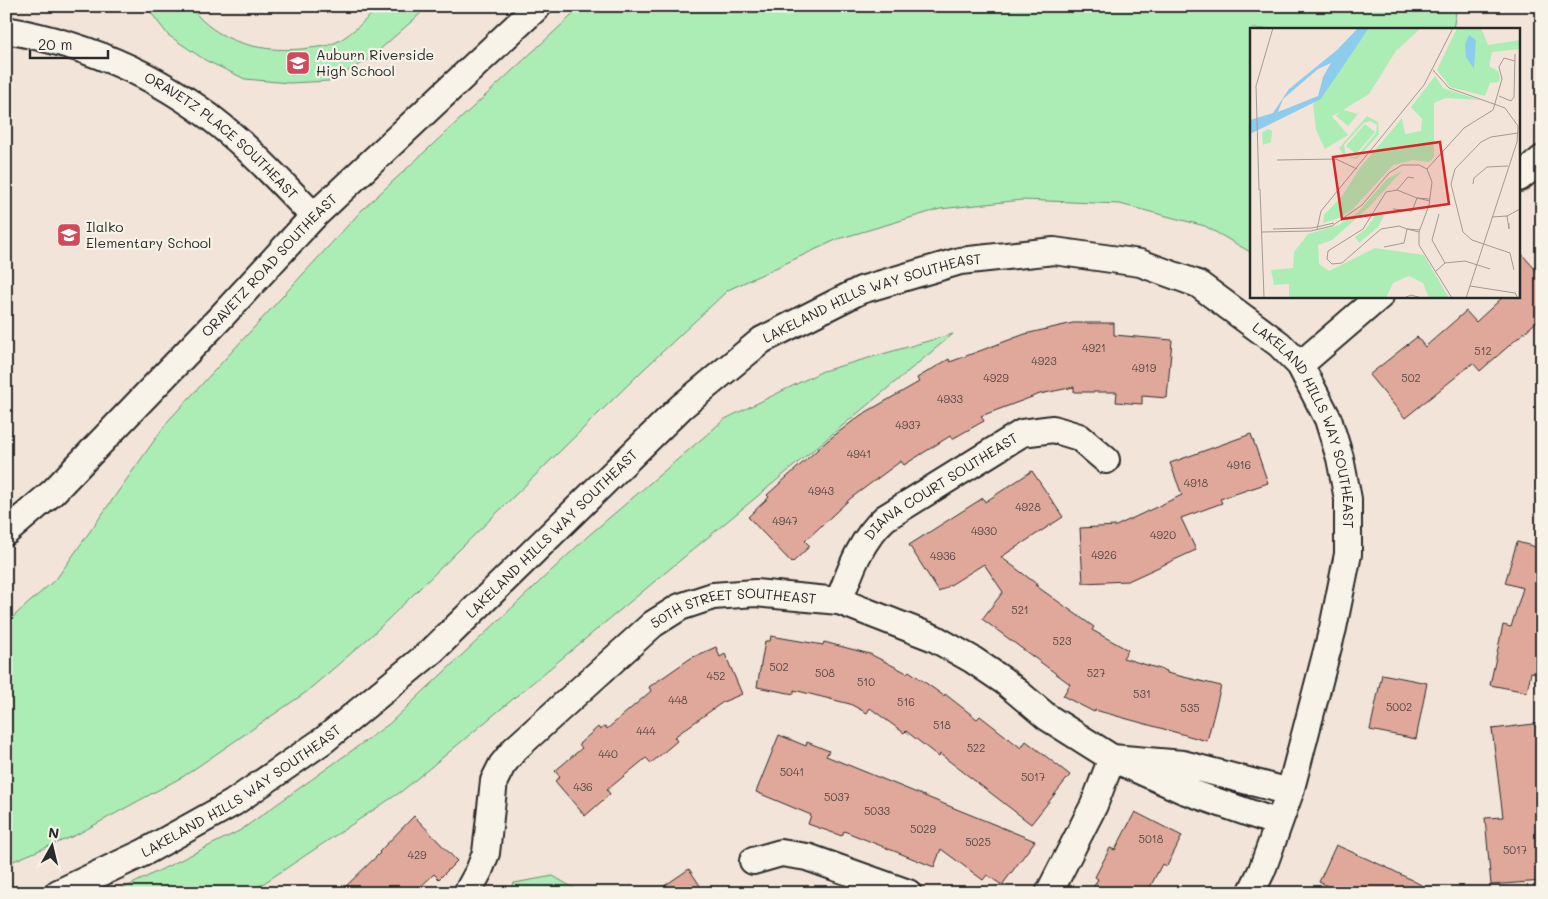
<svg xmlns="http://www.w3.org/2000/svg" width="1548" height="899" font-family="Mali,sans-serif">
	<rect width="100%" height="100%" fill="#f2e4d8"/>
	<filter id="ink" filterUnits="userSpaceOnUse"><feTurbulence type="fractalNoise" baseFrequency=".02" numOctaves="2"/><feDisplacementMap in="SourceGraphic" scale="10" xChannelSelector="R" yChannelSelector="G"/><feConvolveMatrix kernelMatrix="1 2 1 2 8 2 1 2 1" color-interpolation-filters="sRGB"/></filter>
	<g filter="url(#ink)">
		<!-- green -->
		<g fill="#acedb5" stroke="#6c8c70">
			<path d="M146 6H190C216 44 266 54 310 48 316 47 323 47 329 45 348 39 365 20 380 6H429L368 60 330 81 289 83 245 79 205 60 168 35Z"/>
			<path d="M582 6H1457L1453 29H1252V253L1205 226 1120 204 1022 200 940 209 838 239 728 290 644 369 370 637 305 693 184 776 76 835 6 864V623L57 578 168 421 362 210Z"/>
			<path d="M953 334 402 791 249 893H114L241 830 389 724 588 536 725 419 823 371Z"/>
			<path d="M553 876 582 893H508L514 883Z"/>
		</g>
		<!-- building -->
		<g fill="#e0a89a" stroke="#2b2b2b">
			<path d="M1519 251 1542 277V317L1480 371 1473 363 1405 418 1369 375 1417 337 1425 347 1466 311 1476 322 1504 296H1519Z"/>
			<path d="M1073 323H1114V335L1172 340 1167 398 1142 396V404L1116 402 1117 392H1074V387L1040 394 981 416 984 421 952 439 950 436 904 465 901 461 851 498 805 541 810 546 792 563 748 517 769 497 767 495 827 441 861 415 919 382 917 378 949 359 950 362 1025 334Z"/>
			<path d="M1251 434 1268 483 1220 499 1222 503 1181 518 1196 550 1128 581 1083 583 1080 528 1116 526 1182 495 1170 463Z"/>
			<path d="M1032 471 1063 517 1001 557 1038 585H1035L1094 627 1092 630 1128 650 1123 658 1167 671V673L1221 686 1207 741 1095 710 1094 712 1063 696 1070 684 982 619 1003 592 984 564 939 592 909 545 983 498 985 502Z"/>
			<path d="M1517 542 1536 547 1537 543 1542 544V674L1531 672 1527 692 1490 685 1503 625 1511 627 1523 588 1505 583Z"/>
			<path d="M771 636 823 645 824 642 870 654 907 673 909 671 944 696 945 694 977 719 980 716 1021 748 1026 741 1070 775 1031 824 940 754 939 757 906 731 904 733 870 708 867 713 850 704 794 690V694L757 687 765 641H770Z"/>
			<path d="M716 647 720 657 725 654 742 694 723 702 674 737 677 741 651 763 646 758 607 790 610 794 585 816 555 781 560 777 555 771 582 748 579 744 598 727 600 730 605 726 607 729 651 691 649 687 691 658Z"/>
			<path d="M1382 674 1427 683 1416 739 1370 730Z"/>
			<path d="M1542 723V786L1539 787 1542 818V881L1491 885 1485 818 1503 817 1492 729Z"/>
			<path d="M779 735 806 746 807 742 829 751 826 756 1035 841 1002 885 987 875 983 880 941 849 934 867 844 831 842 836 808 824 811 815 756 792Z"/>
			<path d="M1135 812 1182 836 1167 866 1162 864 1147 893H1090L1098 879 1095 877 1110 848 1115 850Z"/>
			<path d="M414 816 457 861 439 879 434 874 414 893H339L380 853 379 852Z"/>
			<path d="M1336 845 1390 869 1437 893H1343L1319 882Z"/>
			<path d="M689 869 705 893H654Z"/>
		</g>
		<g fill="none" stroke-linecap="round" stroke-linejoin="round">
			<defs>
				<g id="minor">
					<path id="s1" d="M6 30C91 45 168 79 233 136 262 161 287 189 314 216"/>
					<path d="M1519 178 1542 159"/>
					<path d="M1300 365 1380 296"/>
					<path id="s2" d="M6 532 53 492 220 318 314 216 538 6"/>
					<path id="s3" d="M839 601C851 569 860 541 885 518L1022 433 1053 429 1079 437 1106 460"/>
					<path d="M1278 823 1183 790 1112 758 1183 764 1290 792"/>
					<path d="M753 861 781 853 807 857 908 893"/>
					<path id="s4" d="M58 893 143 853 233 803 324 740 433 650 681 407 762 340 861 290 960 261 1054 251 1140 263 1198 284 1279 344 1300 365 1328 419 1340 458 1348 499V554L1333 628 1290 792 1262 870 1251 893"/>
					<path id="s5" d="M467 893 479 871 486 853 494 781 502 765 515 749 653 624 680 607 713 596 755 593 839 601 934 638 973 660 1004 681 1047 717 1112 758 1094 805 1049 893"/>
				</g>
			</defs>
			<!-- minor casing -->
			<use href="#minor" stroke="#2b2b2b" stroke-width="30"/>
			<!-- minor -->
			<use href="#minor" stroke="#f7f3e8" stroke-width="26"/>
		</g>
	</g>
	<!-- icons -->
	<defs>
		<symbol id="school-square" viewBox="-11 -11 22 22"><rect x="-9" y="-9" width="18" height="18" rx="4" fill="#d1495b" stroke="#f7f3e8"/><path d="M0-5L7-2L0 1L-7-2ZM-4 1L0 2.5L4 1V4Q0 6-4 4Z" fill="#fff"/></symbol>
	</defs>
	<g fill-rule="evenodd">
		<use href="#school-square" x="284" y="49" width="28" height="28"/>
		<use href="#school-square" x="55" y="221" width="28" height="28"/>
	</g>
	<g text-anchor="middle" stroke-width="4.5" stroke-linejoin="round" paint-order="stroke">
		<!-- number labels -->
		<g font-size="11" fill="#584a47">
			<text x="1094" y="352">4921</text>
			<text x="1483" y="355">512</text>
			<text x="1044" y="365">4923</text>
			<text x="1144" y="372">4919</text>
			<text x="996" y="382">4929</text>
			<text x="1411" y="382">502</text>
			<text x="950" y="403">4933</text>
			<text x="908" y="429">4937</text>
			<text x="859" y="458">4941</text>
			<text x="1239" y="469">4916</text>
			<text x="1196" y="487">4918</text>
			<text x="821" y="495">4943</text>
			<text x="1028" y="511">4928</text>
			<text x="785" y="525">4947</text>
			<text x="984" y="535">4930</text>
			<text x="1163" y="539">4920</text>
			<text x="1104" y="559">4926</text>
			<text x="943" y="560">4936</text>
			<text x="1020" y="614">521</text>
			<text x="1062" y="645">523</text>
			<text x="779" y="671">502</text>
			<text x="825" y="677">508</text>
			<text x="1096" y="677">527</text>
			<text x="716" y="680">452</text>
			<text x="866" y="686">510</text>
			<text x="1142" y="698">531</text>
			<text x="678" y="704">448</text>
			<text x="906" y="706">516</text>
			<text x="1399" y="711">5002</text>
			<text x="1190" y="712">535</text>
			<text x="942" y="729">518</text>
			<text x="646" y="735">444</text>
			<text x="976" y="752">522</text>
			<text x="608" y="758">440</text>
			<text x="792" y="776">5041</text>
			<text x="1033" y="781">5017</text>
			<text x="583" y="791">436</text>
			<text x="837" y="801">5037</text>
			<text x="877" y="815">5033</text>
			<text x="923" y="833">5029</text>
			<text x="1151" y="843">5018</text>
			<text x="978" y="846">5025</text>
			<text x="1515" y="854">5017</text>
			<text x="417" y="859">429</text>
		</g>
		<!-- poi labels -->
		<g font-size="14" fill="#2b2b2b" stroke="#f7f3e8" text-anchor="start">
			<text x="316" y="60">Auburn Riverside<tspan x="316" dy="16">High School</tspan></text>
			<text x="86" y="232">Ilalko<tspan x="86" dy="16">Elementary School</tspan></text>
		</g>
		<!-- street labels -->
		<g font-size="14" fill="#2b2b2b" stroke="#f7f3e8">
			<text dy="5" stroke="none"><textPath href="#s1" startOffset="244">ORAVETZ PLACE SOUTHEAST</textPath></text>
			<text dy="5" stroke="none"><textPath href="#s2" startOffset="375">ORAVETZ ROAD SOUTHEAST</textPath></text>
			<text dy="5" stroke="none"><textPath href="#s4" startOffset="1020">LAKELAND HILLS WAY SOUTHEAST</textPath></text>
			<text dy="5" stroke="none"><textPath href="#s4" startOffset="1545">LAKELAND HILLS WAY SOUTHEAST</textPath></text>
			<text dy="5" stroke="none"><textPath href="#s3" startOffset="160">DIANA COURT SOUTHEAST</textPath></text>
			<text dy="5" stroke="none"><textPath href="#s4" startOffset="615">LAKELAND HILLS WAY SOUTHEAST</textPath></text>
			<text dy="5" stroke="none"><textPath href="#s5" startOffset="426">50TH STREET SOUTHEAST</textPath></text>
			<text dy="5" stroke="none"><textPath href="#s4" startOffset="210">LAKELAND HILLS WAY SOUTHEAST</textPath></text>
		</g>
	</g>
	<!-- overview -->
	<g transform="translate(1250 28)">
		<rect width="270" height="270" fill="#f2e4d8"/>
		<path d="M119 0H171L146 23 119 66 93 82 108 86 98 98 86 88 90 84 82 88 98 107 75 121 66 102 63 76 75 66 90 40ZM207 0H231L238 17 270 12V21L242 24 239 38 248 43 250 50 249 54 240 55 235 68 200 59 187 42ZM185 48 193 60 230 72 196 70 184 75V129L179 134 163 132 143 137 103 181 89 190 73 195 74 187 92 168 110 140 152 90 155 106 171 103 172 91 161 79ZM117 88 128 94 129 106 107 131 95 129 89 120ZM120 93 127 97 126 105 106 129 96 128 94 117 114 95ZM115 96 125 104 106 126 96 118ZM18 101 22 103 21 114 13 117 12 105ZM152 143 118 180 82 212 68 217 69 236 79 243 125 220 174 227 199 270H179L173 255 159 248 143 255 136 270H39V256L24 257 21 242 43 240 44 224 58 206 89 197 108 184 137 151ZM127 185 134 188 128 199 109 215 105 209 116 201Z" fill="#acedb5" fill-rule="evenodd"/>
		<path d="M108 0H119L71 71 0 106V92L23 85 39 61 87 22ZM81 35 73 49 68 68 28 84 33 71 68 41ZM219 7 226 12 224 41 216 29 215 16Z" fill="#8eccee" fill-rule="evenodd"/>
		<path fill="none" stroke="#a29a93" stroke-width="1" d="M183 42 199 60 255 80 268 98 267 114 216 270M249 68 261 73 264 69 265 26M27 132 86 131 107 141M177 141 214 100 243 82 252 51 249 39 254 30 265 33M223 156 224 150 237 139 258 138M10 161 14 270M9 162 6 58 23 0M147 162 158 149 164 150M180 173 167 170 180 171M189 186 182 212 195 235M257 188 259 201V195M242 189 257 188 270 181M23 201 62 200 84 195M67 201 71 183 174 57 203 0M12 204 61 203 82 198 112 177 139 145 152 137H169L177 141 182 154 179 177 169 204V217L202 270M169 204 157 201 170 202M134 219 154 215 157 201 149 198 131 201 92 235 82 236 77 231 78 223 113 201 136 164 147 162 167 170 162 183 143 181M264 242 260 225 222 212 213 204 201 156 205 141 231 114 241 109 268 105M186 243 195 235 215 233 240 241M220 258 265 265 268 270M154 270 161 267 172 270"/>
		<path fill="#d62828" fill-opacity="0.15" stroke="#d62828" stroke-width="2.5" d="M190 114 199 176 92 191 83 129Z"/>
		<rect width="270" height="270" fill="none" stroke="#2b2b2b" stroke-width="2.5"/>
	</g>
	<!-- margin -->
	<rect width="1548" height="899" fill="none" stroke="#f7f3e8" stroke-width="25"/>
	<rect x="12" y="12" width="1523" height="874" fill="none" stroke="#2b2b2b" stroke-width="2" filter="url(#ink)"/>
	<!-- north arrow -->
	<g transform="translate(52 846) rotate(8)" stroke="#f7f3e8" stroke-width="4" paint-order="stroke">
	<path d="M0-4L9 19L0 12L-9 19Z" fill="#2b2b2b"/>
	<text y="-8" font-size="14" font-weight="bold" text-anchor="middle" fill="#2b2b2b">N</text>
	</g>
	<!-- scale -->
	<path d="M30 50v8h78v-8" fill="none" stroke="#2b2b2b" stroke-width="2.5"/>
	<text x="38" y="50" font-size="15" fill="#2b2b2b" stroke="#f7f3e8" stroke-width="4" paint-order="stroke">20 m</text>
</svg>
